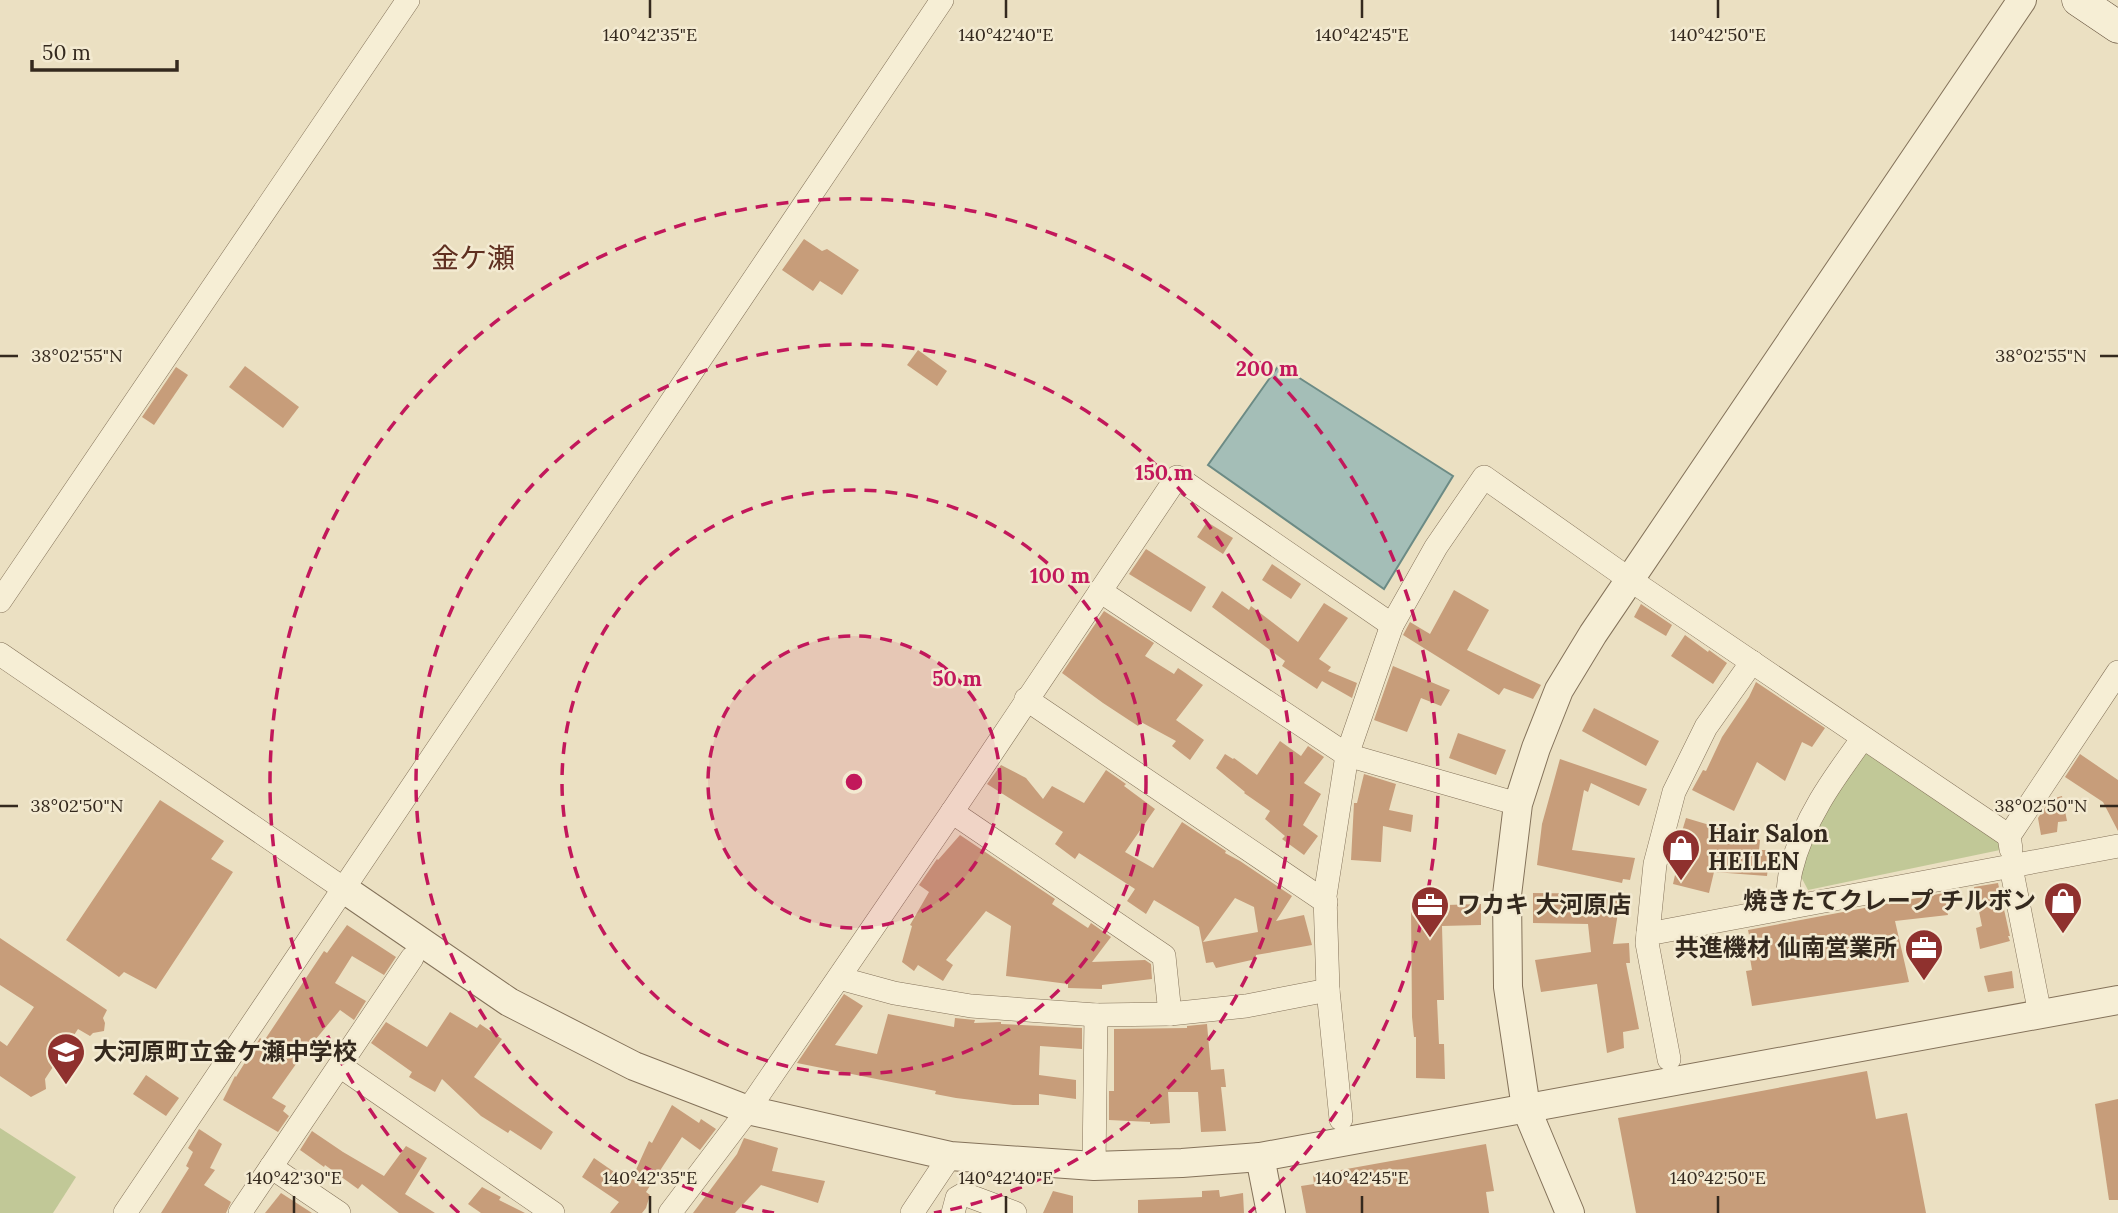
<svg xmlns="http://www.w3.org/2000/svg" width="2118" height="1213" font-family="Lora,'Noto Sans JP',serif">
	<rect width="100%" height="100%" fill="#ebe0c2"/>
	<!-- green -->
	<g fill="#c1c897">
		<path d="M1868 746 2001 836 2000 850 1808 890 1798 871 1817 822Z"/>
		<path d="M0 1128 76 1177 53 1213H0Z"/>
	</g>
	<!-- water -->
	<path fill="#a4beb7" stroke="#6c8b85" stroke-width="2" d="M1279 365 1453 476 1384 589 1208 465Z"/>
	<!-- building -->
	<g fill="#c79d7a" fill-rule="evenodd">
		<path d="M804 239 822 251 827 249 859 270 842 295 820 281 813 291 782 270Z"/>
		<path d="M918 350 947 371 937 386 907 365Z"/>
		<path d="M245 366 299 407 283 428 229 387Z"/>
		<path d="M176 367 188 375 154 425 142 417Z"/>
		<path d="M1207 522 1233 538 1223 554 1197 537Z"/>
		<path d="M1146 549 1206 587 1191 612 1129 574Z"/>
		<path d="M1272 564 1301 584 1291 599 1262 580Z"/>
		<path d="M1454 590 1489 610 1467 650 1541 685 1533 699 1504 688 1499 695 1403 635 1410 622 1430 634Z"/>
		<path d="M1222 591 1249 610 1251 606 1298 642 1324 603 1348 618 1319 659 1331 667 1328 671 1357 683 1352 698 1322 681 1317 689 1282 666 1285 661 1212 607Z"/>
		<path d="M1641 604 1672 625 1666 636 1634 617Z"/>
		<path d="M1104 611 1154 643 1145 656 1174 674 1178 668 1203 685 1176 720 1204 740 1190 760 1172 746 1176 741 1141 722 1138 726 1103 703 1062 673Z"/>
		<path d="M1685 635 1708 652 1709 650 1727 663 1713 684 1671 656Z"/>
		<path d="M1393 666 1450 690 1441 706 1421 698 1407 732 1374 720Z"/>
		<path d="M1756 682 1825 728 1812 747 1802 742 1785 781 1757 762 1734 811 1692 790 1703 770 1706 771 1722 737 1749 697Z"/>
		<path d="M1594 708 1659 741 1646 766 1582 731Z"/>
		<path d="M1458 733 1506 750 1496 775 1449 758Z"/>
		<path d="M1280 741 1301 756 1308 746 1324 757 1304 783 1321 794 1303 825 1318 836 1304 855 1282 839 1285 836 1265 819 1270 811 1244 793 1245 792 1216 768 1225 754 1233 759 1234 758 1257 775Z"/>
		<path d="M2080 754 2118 780V831L2103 802 2065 777Z"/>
		<path d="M1560 759 1647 789 1639 806 1591 783 1588 792 1584 790 1572 850 1635 858 1630 880 1623 879 1622 883 1537 865 1542 824Z"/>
		<path d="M1001 765 1026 778 1043 799 1052 786 1084 803 1106 770 1126 784 1124 786 1155 809 1125 852 1153 868 1182 822 1226 851 1225 853 1240 861 1292 896 1276 921 1304 915 1312 945 1256 955V959L1216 968 1213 962 1206 963 1199 927 1154 900 1146 914 1127 901 1135 889 1079 853 1075 859 1055 844 1063 832 987 784ZM1235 898 1254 907 1258 932 1203 942Z"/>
		<path d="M1364 774 1396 784 1389 810 1413 815 1411 832 1383 826 1381 862 1351 860 1354 803H1357Z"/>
		<path d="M2062 796 2067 821 2058 822 2057 832 2041 835 2038 818 2051 799Z"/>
		<path d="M160 800 224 841 211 859 233 872 156 989 124 972 119 977 66 940Z"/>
		<path d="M1686 818 1760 840 1759 850H1770L1767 876 1714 872 1709 893 1673 884 1683 839 1680 838Z"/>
		<path d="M960 835 1055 899 1052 904 1088 928 1091 923 1111 937 1092 962 1145 960 1151 964 1152 979 1102 985V989L1068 988V984L1006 976 1011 926 986 911 946 960 953 965 943 981 918 965 914 971 902 962 912 926 910 925 929 892 919 885 937 859 938 860Z"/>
		<path d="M1998 883 2010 936H2008L2010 941 1980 949 1976 928 1982 926 1974 887Z"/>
		<path d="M1533 893 1621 894 1613 944 1629 943 1630 963H1626L1639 1029 1623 1032 1624 1048 1607 1053 1597 984 1541 992 1535 960 1591 952 1588 924 1533 923Z"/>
		<path d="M1944 893 1948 915 1895 921 1909 982 1752 1006 1746 971 1752 970 1748 946 1751 945 1748 930Z"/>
		<path d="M1481 904V925L1442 926 1444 1000H1437L1439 1044H1444L1445 1079 1416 1078V1037H1414L1412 1017 1411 906Z"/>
		<path d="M347 925 396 957 384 975 352 956 335 983 366 1001 354 1020 340 1010 301 1057 272 1098 286 1106 283 1111 289 1116 278 1132 223 1100 235 1076 236 1077 260 1038 264 1041 324 951 327 953Z"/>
		<path d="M0 938 107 1010 103 1018 105 1023 104 1031 93 1033 90 1036 78 1029 45 1079 46 1089 31 1097 0 1076V1041L7 1046 34 1007 0 985Z"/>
		<path d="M2012 971 2014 988 1988 992 1984 976Z"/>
		<path d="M844 994 863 1006 835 1045 877 1054 888 1014 954 1027 955 1018 975 1020 974 1023 1001 1022V1024L1082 1028V1049L1040 1046 1039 1075 1076 1080V1099L1039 1094V1105H1013L956 1098 935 1094 936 1091 797 1063Z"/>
		<path d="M450 1012 477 1028 480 1024 502 1039 474 1077 553 1132 541 1150 510 1130 508 1133 481 1116 442 1079 435 1092 409 1077 412 1072 371 1043 386 1022 427 1047Z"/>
		<path d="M1207 1024 1211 1070 1224 1069 1226 1087H1221L1226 1131 1201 1132 1198 1092H1168L1170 1123 1150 1124V1122L1109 1120V1091H1114V1029L1187 1028V1026Z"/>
		<path d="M1867 1071 1876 1119 1907 1113 1926 1213H1636L1618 1118Z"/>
		<path d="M146 1075 179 1098 166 1116 133 1094Z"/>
		<path d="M2118 1099V1200H2109L2095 1104Z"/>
		<path d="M672 1105 699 1123 701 1119 716 1129 700 1150 682 1137 646 1192 650 1195 646 1208 642 1213H610L619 1202 582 1177 594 1158 630 1183 649 1141 652 1143Z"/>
		<path d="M199 1129 222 1144 210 1168 215 1170 204 1185 231 1202 226 1213H161L189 1168 186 1166 193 1152 188 1148Z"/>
		<path d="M312 1131 343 1152 384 1176 406 1146 427 1158 405 1194 435 1213H399L362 1184 358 1189 325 1165 324 1167 300 1150Z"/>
		<path d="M744 1138 778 1148 772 1171 825 1181 818 1203 761 1185 735 1213H693L737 1154Z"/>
		<path d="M1486 1144 1494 1191 1486 1192 1489 1213H1306L1301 1186 1314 1184 1313 1175Z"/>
		<path d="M482 1187 501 1197 499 1200 525 1213H481L468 1204Z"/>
		<path d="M1219 1190 1220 1197 1243 1193 1244 1213H1138V1200L1202 1197V1191Z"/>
		<path d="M1053 1191 1073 1196V1213H1043Z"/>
		<path d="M281 1193 312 1213H265Z"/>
	</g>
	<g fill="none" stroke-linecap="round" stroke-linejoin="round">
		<defs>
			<g id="minor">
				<path d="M1100 591 1347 755 1518 804"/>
				<path d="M0 601 408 0"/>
				<path d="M0 654 344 889"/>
				<path d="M1026 699 1326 902"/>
				<path d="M952 812 1164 956 1170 1014"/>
				<path d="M2011 849 2009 836 2118 672"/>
				<path d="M2011 867 2040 1014"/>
				<path d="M1787 908C1788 895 1788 882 1791 870 1803 820 1833 779 1863 738"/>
				<path d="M1648 934 2118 846"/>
				<path d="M839 978 894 993 971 1006 1096 1015 1170 1014 1246 1006 1328 990"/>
				<path d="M1669 1059 1647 943 1655 864 1674 792 1706 727 1752 662"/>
				<path d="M340 1066 553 1213"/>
				<path d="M1341 1119 1328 990 1325 896 1347 755 1392 625 1436 547 1484 477 1629 579 2009 836"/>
				<path d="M1094 1166 1096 1015"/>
				<path d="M271 1167 339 1213"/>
				<path d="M125 1213 942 0"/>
				<path d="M240 1213 412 958"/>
				<path d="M670 1213 748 1110 952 812 1177 477 1392 625"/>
				<path d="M912 1213 950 1156"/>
				<path d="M953 1213 957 1198 964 1194 1015 1213"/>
			</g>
			<g id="tertiary">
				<path d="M344 889 509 1002 634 1066 748 1110 950 1156 1094 1166 1182 1163 1260 1157 2118 1000"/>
				<path d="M1260 1157 1271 1213"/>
				<path d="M1570 1213 1526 1108 1508 987 1507 895 1518 804 1536 748 1559 690 1593 634 2022 0"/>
			</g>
			<path id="secondary" d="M2078 0 2118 27"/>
		</defs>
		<!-- minor casing -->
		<use href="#minor" stroke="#84725a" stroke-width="24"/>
		<!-- tertiary casing -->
		<use href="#tertiary" stroke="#84725a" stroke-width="30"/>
		<!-- secondary casing -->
		<use href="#secondary" stroke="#66533e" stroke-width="33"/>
		<!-- minor -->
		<use href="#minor" stroke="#f6eed5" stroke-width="23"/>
		<!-- tertiary -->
		<use href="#tertiary" stroke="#f6eed5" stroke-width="28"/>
		<!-- secondary -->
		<use href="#secondary" stroke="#f6eed5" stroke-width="32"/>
	</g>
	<!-- ticks -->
	<path fill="none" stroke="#34291e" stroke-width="2.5" d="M650 0V18M1006 0V18M1362 0V18M1718 0V18M0 356H18M2100 356H2118M0 806H18M2100 806H2118M294 1196V1213M650 1196V1213M1006 1196V1213M1362 1196V1213M1718 1196V1213"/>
	<!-- distance rings -->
	<circle cx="854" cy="782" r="146" fill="#c2185b" fill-opacity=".12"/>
	<g fill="none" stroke="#c2185b" stroke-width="3.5" stroke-dasharray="12 9">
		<circle cx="854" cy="782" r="146"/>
		<circle cx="854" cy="782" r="292"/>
		<path d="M774 1213A438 438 0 1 1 934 1213"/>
		<path d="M459 1213A584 584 0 1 1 1249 1213"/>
	</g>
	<!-- icons -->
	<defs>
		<symbol id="shop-pin" viewBox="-11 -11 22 30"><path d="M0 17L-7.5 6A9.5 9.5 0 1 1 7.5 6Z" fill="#8f312e" stroke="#f3ead1"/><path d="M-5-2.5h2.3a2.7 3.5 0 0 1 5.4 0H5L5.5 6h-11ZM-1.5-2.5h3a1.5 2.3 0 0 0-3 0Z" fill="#fff"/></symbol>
		<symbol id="office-pin" viewBox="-11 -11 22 30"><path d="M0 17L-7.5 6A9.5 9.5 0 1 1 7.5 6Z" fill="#8f312e" stroke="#f3ead1"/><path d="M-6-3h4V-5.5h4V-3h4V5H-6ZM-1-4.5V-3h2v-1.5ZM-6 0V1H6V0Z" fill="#fff"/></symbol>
		<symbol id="school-pin" viewBox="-11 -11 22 30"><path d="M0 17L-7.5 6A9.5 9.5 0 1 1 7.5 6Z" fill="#8f312e" stroke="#f3ead1"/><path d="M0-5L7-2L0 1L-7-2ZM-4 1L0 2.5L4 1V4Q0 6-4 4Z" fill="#fff"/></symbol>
	</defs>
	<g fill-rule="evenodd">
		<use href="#shop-pin" x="1659" y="826" width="44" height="60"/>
		<use href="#shop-pin" x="2041" y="879" width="44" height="60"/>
		<use href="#office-pin" x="1408" y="883" width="44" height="60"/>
		<use href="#office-pin" x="1902" y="926" width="44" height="60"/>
		<use href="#school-pin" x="44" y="1030" width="44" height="60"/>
	</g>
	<g text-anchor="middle" stroke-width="5" stroke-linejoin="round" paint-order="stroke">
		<!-- poi labels -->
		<g font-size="24" font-weight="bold" fill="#34291e" stroke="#f3ead1" text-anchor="start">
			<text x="1708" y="842">Hair Salon<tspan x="1708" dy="28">HEILEN</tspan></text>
			<text x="2036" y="909" text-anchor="end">焼きたてクレープ チルボン</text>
			<text x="1457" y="913">ワカキ 大河原店</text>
			<text x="1897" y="956" text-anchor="end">共進機材 仙南営業所</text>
			<text x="93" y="1060">大河原町立金ケ瀬中学校</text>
		</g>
		<!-- quarter labels -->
		<g font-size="28" fill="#5f2f20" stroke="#f3ead1">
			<text x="473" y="268">金ケ瀬</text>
		</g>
	</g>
	<g font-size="18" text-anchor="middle" fill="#34291e" stroke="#f3ead1" stroke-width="5" stroke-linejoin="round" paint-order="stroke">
		<text x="650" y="41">140°42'35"E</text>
		<text x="1006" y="41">140°42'40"E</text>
		<text x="1362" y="41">140°42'45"E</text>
		<text x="1718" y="41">140°42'50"E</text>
		<text x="77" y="362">38°02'55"N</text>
		<text x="2041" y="362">38°02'55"N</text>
		<text x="77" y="812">38°02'50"N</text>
		<text x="2041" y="812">38°02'50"N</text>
		<text x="294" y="1184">140°42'30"E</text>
		<text x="650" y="1184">140°42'35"E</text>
		<text x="1006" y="1184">140°42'40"E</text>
		<text x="1362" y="1184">140°42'45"E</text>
		<text x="1718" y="1184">140°42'50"E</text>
	</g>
	<circle cx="854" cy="782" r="10" fill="#c2185b" stroke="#f3ead1" stroke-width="3.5"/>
	<g font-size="21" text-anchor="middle" font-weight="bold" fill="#c2185b" stroke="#f3ead1" stroke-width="5" stroke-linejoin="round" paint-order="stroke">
		<text x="1267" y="376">200 m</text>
		<text x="1164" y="480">150 m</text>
		<text x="1060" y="583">100 m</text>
		<text x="957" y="686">50 m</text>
	</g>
	<!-- scale -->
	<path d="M32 60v10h145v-10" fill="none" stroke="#34291e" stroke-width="3.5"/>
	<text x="42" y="60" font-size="21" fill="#34291e" stroke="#f3ead1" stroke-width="5" paint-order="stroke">50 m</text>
</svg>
